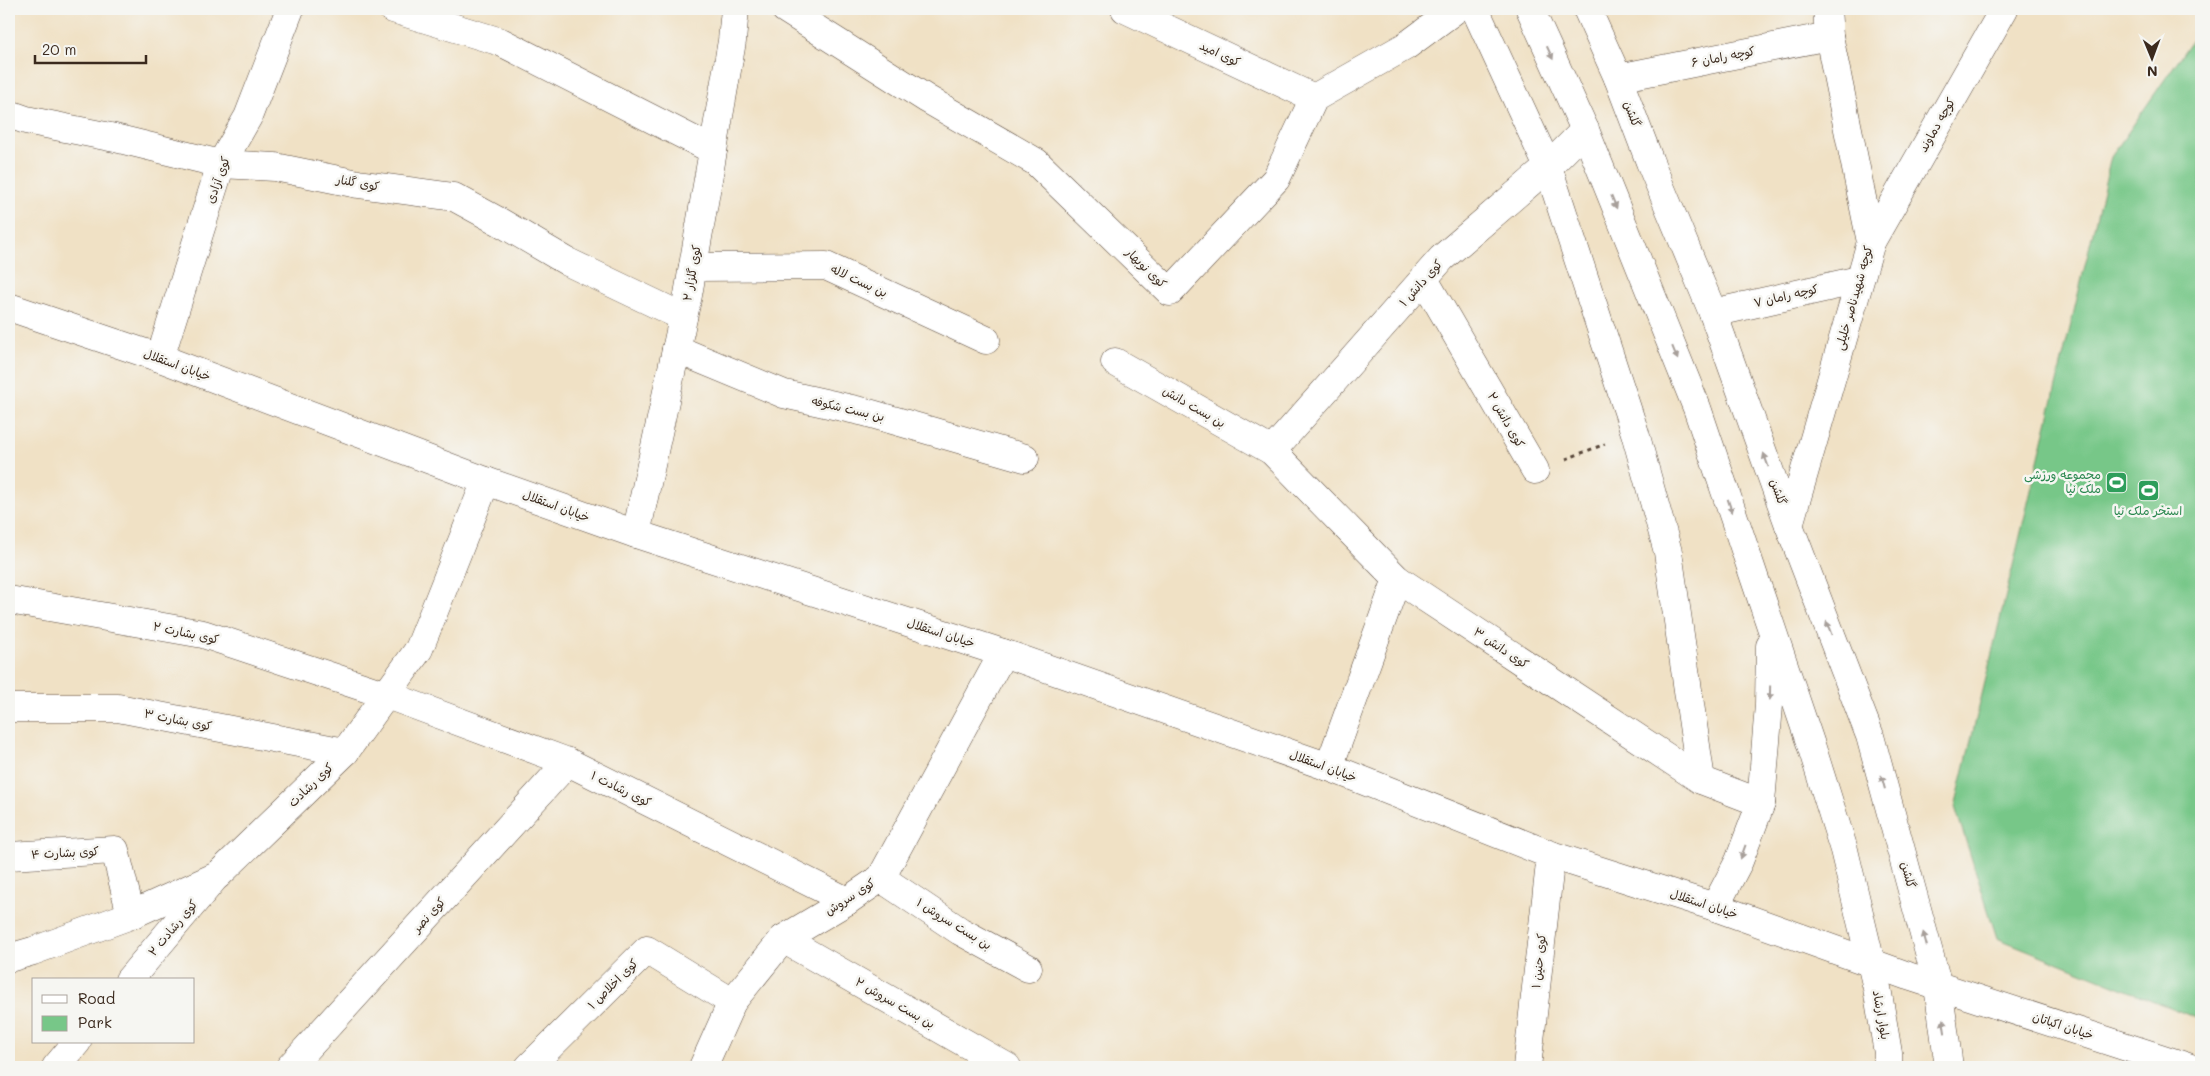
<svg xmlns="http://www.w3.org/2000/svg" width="2210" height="1076" font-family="Mali,'Playpen Sans Arabic',sans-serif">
	<rect width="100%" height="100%" fill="#f6f6f2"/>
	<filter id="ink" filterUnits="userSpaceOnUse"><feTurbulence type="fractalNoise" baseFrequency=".02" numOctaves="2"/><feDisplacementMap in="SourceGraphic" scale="10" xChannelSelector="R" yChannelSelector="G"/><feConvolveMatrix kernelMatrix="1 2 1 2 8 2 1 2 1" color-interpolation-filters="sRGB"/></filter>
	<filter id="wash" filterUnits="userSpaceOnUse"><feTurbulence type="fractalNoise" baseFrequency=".0096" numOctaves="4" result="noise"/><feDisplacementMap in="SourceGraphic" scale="20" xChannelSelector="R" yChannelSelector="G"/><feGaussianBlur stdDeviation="1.12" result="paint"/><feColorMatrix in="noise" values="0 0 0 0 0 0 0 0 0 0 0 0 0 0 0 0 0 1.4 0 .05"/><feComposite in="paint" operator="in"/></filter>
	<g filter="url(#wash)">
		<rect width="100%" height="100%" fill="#f0e1c5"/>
		<!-- green -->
		<path fill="#77c788" stroke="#597853" d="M2201 27V1020L1997 938 1955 807 2111 157Z"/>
	</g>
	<g filter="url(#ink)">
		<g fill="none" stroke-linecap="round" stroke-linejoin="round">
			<defs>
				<g id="minor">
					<path d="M393 9 501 42 713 150"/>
					<path d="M785 9 927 99 1036 162 1170 292 1276 179 1314 98 1406 46 1456 9"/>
					<path d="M1125 9 1314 98"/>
					<path d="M1475 9 1548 167 1635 433 1668 552 1701 780"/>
					<path d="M1618 78 1829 36"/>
					<path d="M9 114 26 120 115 138 221 164 275 167 358 184 454 197 500 222 568 262 683 317"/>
					<path d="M1871 242 2004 9"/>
					<path d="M693 267 826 266 986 340"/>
					<path d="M1424 279 1535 470"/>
					<path d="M1713 313 1859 280"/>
					<path d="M676 349 784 394 865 412 1025 458"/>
					<path d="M160 358 221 164 248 117 290 9"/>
					<path d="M1115 362 1272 451 1397 579 1701 780 1761 803"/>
					<path d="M1272 451 1442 258 1548 167 1585 130"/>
					<path d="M1789 525 1871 242 1829 36 1827 9"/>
					<path d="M636 534 688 295 732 41 735 9"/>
					<path d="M9 600 203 634 387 695 568 762 847 901"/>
					<path d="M9 708H118L345 752"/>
					<path d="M1329 767 1397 579"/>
					<path d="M9 856 115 850 131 915"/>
					<path d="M881 878 960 931 1028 968"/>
					<path d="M783 939 1007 1067"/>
					<path d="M9 958 33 951 131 915 217 876 345 752 419 649 486 481"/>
					<path d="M129 980 212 881"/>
					<path d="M56 1067 77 1042"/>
					<path d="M290 1067 568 762"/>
					<path d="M529 1067 647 950 732 1002"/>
					<path d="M703 1067 732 1002 783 939 847 901 881 878 1003 653"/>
					<path d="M1527 1067 1551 855"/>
				</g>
				<g id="major">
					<path d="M1530 9 1585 130 1697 408 1812 748 1844 850 1877 988 1888 1053V1067"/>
					<path d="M1587 9 1618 78 1650 162 1713 313 1789 525 1870 736 1938 986 1949 1067"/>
					<path d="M9 307 160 358 486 481 636 534 1003 653 1329 767 1551 855 1715 907 1908 976 2188 1067"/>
					<path d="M1715 907 1739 861 1761 803 1769 705 1770 646"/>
				</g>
			</defs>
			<!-- minor casing -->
			<use href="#minor" stroke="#564537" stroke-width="29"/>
			<!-- major casing -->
			<use href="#major" stroke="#564537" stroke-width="29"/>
			<!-- path -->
			<path stroke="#564537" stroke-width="3" stroke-dasharray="4 4" stroke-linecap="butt" d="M1566 459 1605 444"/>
			<!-- minor -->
			<use href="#minor" stroke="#fff" stroke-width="28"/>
			<!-- major -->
			<use href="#major" stroke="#fff" stroke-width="28"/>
		</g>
		<!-- one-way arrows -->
		<defs><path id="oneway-solid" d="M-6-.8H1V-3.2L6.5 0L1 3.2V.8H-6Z" transform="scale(1.25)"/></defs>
		<g fill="#a79f9a">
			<use href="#oneway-solid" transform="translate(1550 53) rotate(65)"/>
			<use href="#oneway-solid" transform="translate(1614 202) rotate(68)"/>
			<use href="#oneway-solid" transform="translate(1675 353) rotate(68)"/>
			<use href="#oneway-solid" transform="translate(1766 460) rotate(-110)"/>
			<use href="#oneway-solid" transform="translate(1730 506) rotate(72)"/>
			<use href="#oneway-solid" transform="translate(1829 628) rotate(-111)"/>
			<use href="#oneway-solid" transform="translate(1770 693) rotate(91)"/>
			<use href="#oneway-solid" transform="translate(1883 782) rotate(-105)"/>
			<use href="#oneway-solid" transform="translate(1743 852) rotate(110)"/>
			<use href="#oneway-solid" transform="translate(1925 939) rotate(-105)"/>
			<use href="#oneway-solid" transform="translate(1944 1026) rotate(-99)"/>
		</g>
	</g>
	<!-- icons -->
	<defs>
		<symbol id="stadium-square" viewBox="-11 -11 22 22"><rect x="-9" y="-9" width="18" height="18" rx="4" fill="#2e9e5b" stroke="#f6f6f2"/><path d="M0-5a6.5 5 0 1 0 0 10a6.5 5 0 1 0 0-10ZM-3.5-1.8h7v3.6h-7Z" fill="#fff"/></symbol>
	</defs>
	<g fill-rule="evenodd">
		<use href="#stadium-square" x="2104" y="470" width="25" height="25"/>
		<use href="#stadium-square" x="2136" y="478" width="25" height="25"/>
	</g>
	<g text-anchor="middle" stroke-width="5" stroke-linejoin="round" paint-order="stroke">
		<!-- street labels -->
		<g font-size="12" fill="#3b2a1e" stroke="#f6f6f2">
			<text transform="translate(1220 54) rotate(25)" y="4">کوی امید</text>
			<text transform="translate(1723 57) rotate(-11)" y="4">کوچه رامان ۶</text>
			<text transform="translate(1632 114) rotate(69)" y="4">گلشن</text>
			<text transform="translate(1937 125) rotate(-60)" y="4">کوچه دماوند</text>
			<text transform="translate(218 180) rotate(-70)" y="4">کوی آزادی</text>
			<text transform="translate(358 183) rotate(10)" y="4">کوی گلنار</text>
			<text transform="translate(1146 268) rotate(44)" y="4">کوی نوبهار</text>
			<text transform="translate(692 273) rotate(-80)" y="4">کوی گلزار ۲</text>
			<text transform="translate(859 281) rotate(25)" y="4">بن بست لاله</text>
			<text transform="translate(1421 283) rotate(-48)" y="4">کوی دانش ۱</text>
			<text transform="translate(1786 296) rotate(-13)" y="4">کوچه رامان ۷</text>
			<text transform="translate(1854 298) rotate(-74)" y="4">کوچه شهیدناصر خلیلی</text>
			<text transform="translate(177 365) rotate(20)" y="4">خیابان استقلال</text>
			<text transform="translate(1194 407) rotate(30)" y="4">بن بست دانش</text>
			<text transform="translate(848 409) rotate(13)" y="4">بن بست شکوفه</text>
			<text transform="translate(1506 420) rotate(60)" y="4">کوی دانش ۲</text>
			<text transform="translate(1778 492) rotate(70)" y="4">گلشن</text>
			<text transform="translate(556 506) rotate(20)" y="4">خیابان استقلال</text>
			<text transform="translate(186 633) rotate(12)" y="4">کوی بشارت ۲</text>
			<text transform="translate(941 633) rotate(18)" y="4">خیابان استقلال</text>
			<text transform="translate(1501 648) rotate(34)" y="4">کوی دانش ۳</text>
			<text transform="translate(178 720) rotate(11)" y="4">کوی بشارت ۳</text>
			<text transform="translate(1323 766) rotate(20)" y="4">خیابان استقلال</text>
			<text transform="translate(311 785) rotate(-44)" y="4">کوی رشادت</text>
			<text transform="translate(621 789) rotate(26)" y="4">کوی رشادت ۱</text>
			<text transform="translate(65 853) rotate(-3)" y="4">کوی بشارت ۴</text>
			<text transform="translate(1908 875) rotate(75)" y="4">گلشن</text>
			<text transform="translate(850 897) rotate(-33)" y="4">کوی سروش</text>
			<text transform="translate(1704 904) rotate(18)" y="4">خیابان استقلال</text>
			<text transform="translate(429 915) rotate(-48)" y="4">کوی نصر</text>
			<text transform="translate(954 924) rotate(32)" y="4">بن بست سروش ۱</text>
			<text transform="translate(173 928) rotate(-50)" y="4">کوی رشادت ۲</text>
			<text transform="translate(1539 961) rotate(-84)" y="4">کوی حنین ۱</text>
			<text transform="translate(613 984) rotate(-45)" y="4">کوی اخلاص ۱</text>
			<text transform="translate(895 1003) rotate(30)" y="4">بن بست سروش ۲</text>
			<text transform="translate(1881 1015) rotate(80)" y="4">بلوار ارشاد</text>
			<text transform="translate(2063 1026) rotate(18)" y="4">خیابان اکباتان</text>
		</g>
		<!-- leisure labels -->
		<g font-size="12" fill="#27864d" stroke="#f6f6f2" text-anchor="end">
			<text x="2101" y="479">مجموعه ورزشی<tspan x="2101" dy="14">ملک نیا</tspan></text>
			<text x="2148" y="515" text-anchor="middle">استخر ملک نیا</text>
		</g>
	</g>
	<!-- margin -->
	<rect width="2210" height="1076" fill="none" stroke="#f6f6f2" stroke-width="30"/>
	<!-- legend -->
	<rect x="32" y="978" width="162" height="65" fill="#f6f6f2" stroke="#aba49d"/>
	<rect x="42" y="995" width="25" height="8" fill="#ffffff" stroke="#aba49d"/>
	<text x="78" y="1004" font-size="15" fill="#3b2a1e">Road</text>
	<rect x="42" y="1016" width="25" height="15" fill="#77c788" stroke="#aba49d"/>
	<text x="78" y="1028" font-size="15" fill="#3b2a1e">Park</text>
	<!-- north arrow -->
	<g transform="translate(2152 58) rotate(179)" stroke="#f6f6f2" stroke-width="4" paint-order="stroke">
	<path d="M0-4L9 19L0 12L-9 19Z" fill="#3b2a1e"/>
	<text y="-8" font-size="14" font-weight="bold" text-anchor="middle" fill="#3b2a1e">N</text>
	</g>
	<!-- scale -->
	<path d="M35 55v8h111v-8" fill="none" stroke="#3b2a1e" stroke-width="2.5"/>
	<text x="42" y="55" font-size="15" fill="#3b2a1e" stroke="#f6f6f2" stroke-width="4" paint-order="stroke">20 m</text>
</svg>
